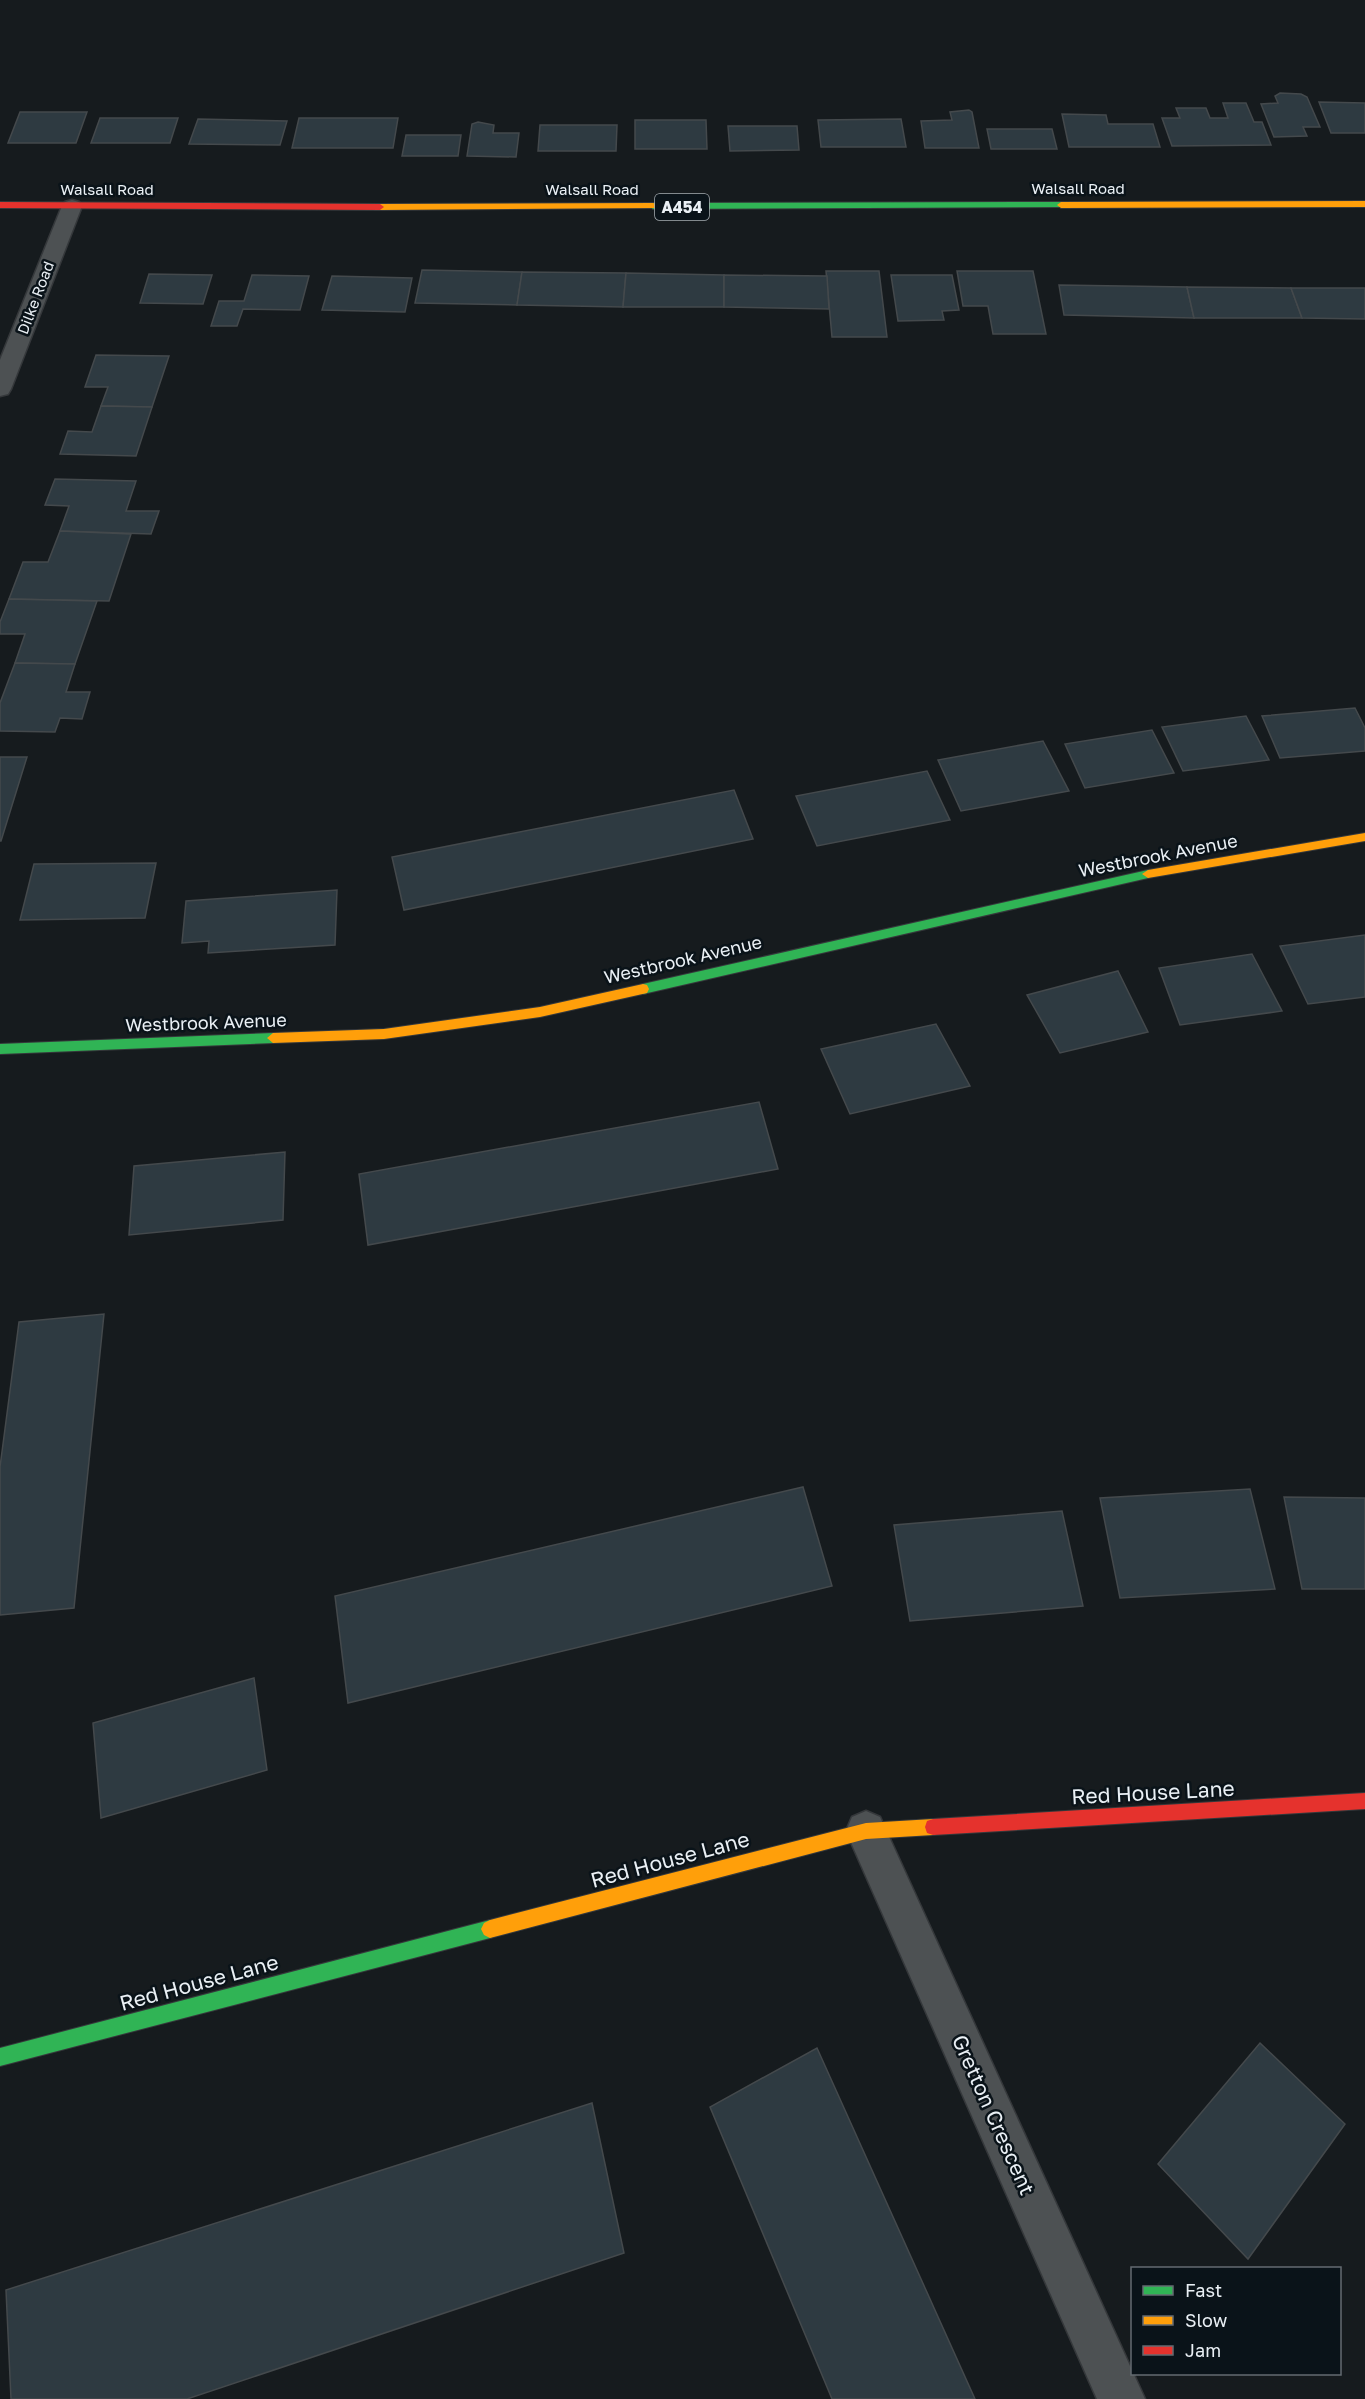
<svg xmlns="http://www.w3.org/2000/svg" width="1365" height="2399" font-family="'Golos Text',sans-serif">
	<rect width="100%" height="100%" fill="#161b1e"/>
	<!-- building -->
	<g fill="#2e3a41" stroke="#44494c" stroke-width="1.5">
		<path d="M1280 93 1301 94 1307 97 1320 127H1303L1307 136 1274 137 1261 104 1278 103 1275 96Z"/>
		<path d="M1319 102 1365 103V133H1331Z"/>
		<path d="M1223 103H1246L1254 122H1262L1271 145 1172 146 1162 118H1180L1176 108H1206L1210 118H1228Z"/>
		<path d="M969 110 972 112 979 148H925L921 121 952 120 950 112Z"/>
		<path d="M20 112H87L76 143H8Z"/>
		<path d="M1062 114 1106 115 1108 124H1153L1160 147H1069Z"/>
		<path d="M100 118H178L170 143H91Z"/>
		<path d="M299 118H398L393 148H292Z"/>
		<path d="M198 119 287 121 280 145 189 144Z"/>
		<path d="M901 119 906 147H821L818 120Z"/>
		<path d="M635 120H706L707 149H635Z"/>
		<path d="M478 122 494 125 493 133H519L516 157 467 156 472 124Z"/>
		<path d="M540 125H617L616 151H538Z"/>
		<path d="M728 126H797L799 150 730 151Z"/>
		<path d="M987 129H1052L1057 149H991Z"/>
		<path d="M406 135H461L458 156H402Z"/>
		<path d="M422 270 522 272 517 305 415 303Z"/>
		<path d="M826 271H879L887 337H832Z"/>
		<path d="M957 271H1033L1046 334H993L988 306H963Z"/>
		<path d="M522 272 626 273 623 307 517 305Z"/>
		<path d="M626 273 724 275V307H623Z"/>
		<path d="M149 274 212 275 203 304 140 303Z"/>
		<path d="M252 275 309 276 300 310 243 309 237 326H211L219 301H244Z"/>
		<path d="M724 275 827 276 829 309 724 307Z"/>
		<path d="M891 275H952L959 310 942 311 944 320 898 321Z"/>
		<path d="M332 276 412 278 405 312 322 310Z"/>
		<path d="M1059 285 1187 287 1194 318 1064 315Z"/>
		<path d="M1187 287 1291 288 1302 318H1194Z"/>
		<path d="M1291 288H1365V319L1302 318Z"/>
		<path d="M96 355 169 356 152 407 101 406 108 387H85Z"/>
		<path d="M101 406 152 407 136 456 60 454 68 431 92 432Z"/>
		<path d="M55 479 136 481 126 511H159L151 534 60 531 69 506 45 505Z"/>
		<path d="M60 531 131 534 109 601 9 599 23 562H48Z"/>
		<path d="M9 599 97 601 75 664 15 663 25 634H0V622Z"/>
		<path d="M15 663 75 664 66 692H90L82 719 60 718 55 732 0 731V703Z"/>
		<path d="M1355 708 1365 728V751L1280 758 1262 716Z"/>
		<path d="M1246 716 1269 760 1183 771 1162 727Z"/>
		<path d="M1152 730 1174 773 1085 788 1065 744Z"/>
		<path d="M1043 741 1069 791 961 811 938 760Z"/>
		<path d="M0 757H27L1 841H0Z"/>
		<path d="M927 771 950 820 817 846 796 796Z"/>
		<path d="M734 790 753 839 404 910 392 857Z"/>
		<path d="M156 863 145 918 20 920 34 864Z"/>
		<path d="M337 890 335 945 208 953 209 941 182 943 186 901Z"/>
		<path d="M1365 935V997L1308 1004 1280 946Z"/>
		<path d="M1252 954 1282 1011 1180 1025 1159 968Z"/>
		<path d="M1118 971 1148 1032 1060 1053 1027 995Z"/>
		<path d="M936 1024 970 1086 850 1114 821 1049Z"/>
		<path d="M759 1102 778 1169 368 1245 359 1174Z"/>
		<path d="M285 1152 283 1220 129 1235 134 1166Z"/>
		<path d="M104 1314 74 1608 0 1615V1467L19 1322Z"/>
		<path d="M803 1487 832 1586 348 1703 335 1596Z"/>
		<path d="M1250 1489 1275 1589 1120 1598 1100 1498Z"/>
		<path d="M1284 1497 1365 1498V1589H1302Z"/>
		<path d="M1062 1511 1083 1606 910 1621 894 1525Z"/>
		<path d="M254 1678 267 1770 101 1818 93 1723Z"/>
		<path d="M1260 2043 1345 2124 1248 2259 1158 2164Z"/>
		<path d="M817 2048 975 2399H832L710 2107Z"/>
		<path d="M592 2103 624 2253 187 2399H11L6 2290Z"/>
	</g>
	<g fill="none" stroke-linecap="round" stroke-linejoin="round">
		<defs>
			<g id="street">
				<path d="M72 200 79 202 82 206 11 389 8 394 0 396V360L62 206 65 202Z"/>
				<path d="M866 1811 880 1817 1145 2399H1097L846 1831 852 1817Z"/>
			</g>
			<g id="fast">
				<path d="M1061 202 1064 203V207L653 209 649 206 653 203Z"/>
				<path d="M1148 870 1154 874 1148 878 643 994 637 989 643 984Z"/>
				<path d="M273 1033 279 1038 273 1043 0 1054V1044Z"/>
				<path d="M490 1920 496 1923 499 1929 496 1935 490 1938 0 2066V2048Z"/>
			</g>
			<g id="slow">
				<path d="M1365 201V207L1061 208 1057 205 1061 202Z"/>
				<path d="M653 203 656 204V208L380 210 376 207 380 204Z"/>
				<path d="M1365 833V841L1148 878 1142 874 1148 870Z"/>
				<path d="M643 984 647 985 649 989 647 993 540 1017 384 1039 273 1043 267 1038 273 1033 384 1029 540 1007Z"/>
				<path d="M933 1819 939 1821 941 1827 939 1833 933 1835 866 1839 490 1938 484 1935 481 1929 484 1923 490 1920 866 1823Z"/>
			</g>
			<g id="jam">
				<path d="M0 202 380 204 384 207 380 210 0 208Z"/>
				<path d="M1365 1793V1809L933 1835 927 1833 925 1827 927 1821 933 1819Z"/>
			</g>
		</defs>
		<!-- street casing -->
		<use href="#street" stroke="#35383b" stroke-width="3"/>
		<!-- fast casing -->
		<use href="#fast" stroke="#35383b" stroke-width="2"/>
		<!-- slow casing -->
		<use href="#slow" stroke="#35383b" stroke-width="2"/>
		<!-- jam casing -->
		<use href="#jam" stroke="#35383b" stroke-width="2"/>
		<!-- street -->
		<use href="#street" fill="#4d5153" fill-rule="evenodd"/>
		<!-- fast -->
		<use href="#fast" fill="#30b455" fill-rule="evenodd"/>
		<!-- slow -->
		<use href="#slow" fill="#ff9f0a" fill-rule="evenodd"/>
		<!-- jam -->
		<use href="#jam" fill="#e5322d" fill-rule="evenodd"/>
	</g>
	<g text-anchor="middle" stroke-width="5" stroke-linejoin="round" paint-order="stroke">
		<!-- far-street labels -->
		<g font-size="15" fill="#eaf0f5" stroke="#0a1319">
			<text x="1078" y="194">Walsall Road</text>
			<text x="107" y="195">Walsall Road</text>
			<text x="592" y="195">Walsall Road</text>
			<text transform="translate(36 298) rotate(-69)" y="5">Dilke Road</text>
		</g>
		<!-- shield labels -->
		<rect fill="#0a1319" stroke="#a7aeb3" stroke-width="1.5" x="655" y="194" width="54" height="26" rx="4.5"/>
		<g font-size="16" font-weight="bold" fill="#eaf0f5">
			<text x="682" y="213">A454</text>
		</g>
		<!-- street labels -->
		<g font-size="18" fill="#eaf0f5" stroke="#0a1319">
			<text transform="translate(1158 856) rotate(-11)" y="6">Westbrook Avenue</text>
			<text transform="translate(683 960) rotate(-13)" y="6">Westbrook Avenue</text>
			<text transform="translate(206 1023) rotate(-2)" y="6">Westbrook Avenue</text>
		</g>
		<!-- near-street labels -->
		<g font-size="21" fill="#eaf0f5" stroke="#0a1319">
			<text transform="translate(1153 1793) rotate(-3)" y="7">Red House Lane</text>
			<text transform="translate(670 1860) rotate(-15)" y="7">Red House Lane</text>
			<text transform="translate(199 1983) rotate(-15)" y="7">Red House Lane</text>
			<text transform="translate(993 2115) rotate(66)" y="7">Gretton Crescent</text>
		</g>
	</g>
	<!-- legend -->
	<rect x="1131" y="2267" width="210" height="108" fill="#0a1319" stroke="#646b71" stroke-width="1.5"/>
	<rect x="1143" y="2286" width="30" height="9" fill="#30b455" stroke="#646b71" stroke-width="1.5"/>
	<text x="1185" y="2297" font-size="18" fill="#eaf0f5">Fast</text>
	<rect x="1143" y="2316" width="30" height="9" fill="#ff9f0a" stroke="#646b71" stroke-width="1.5"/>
	<text x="1185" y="2327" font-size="18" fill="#eaf0f5">Slow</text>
	<rect x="1143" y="2346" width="30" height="9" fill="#e5322d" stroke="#646b71" stroke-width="1.5"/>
	<text x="1185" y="2357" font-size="18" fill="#eaf0f5">Jam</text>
</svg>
